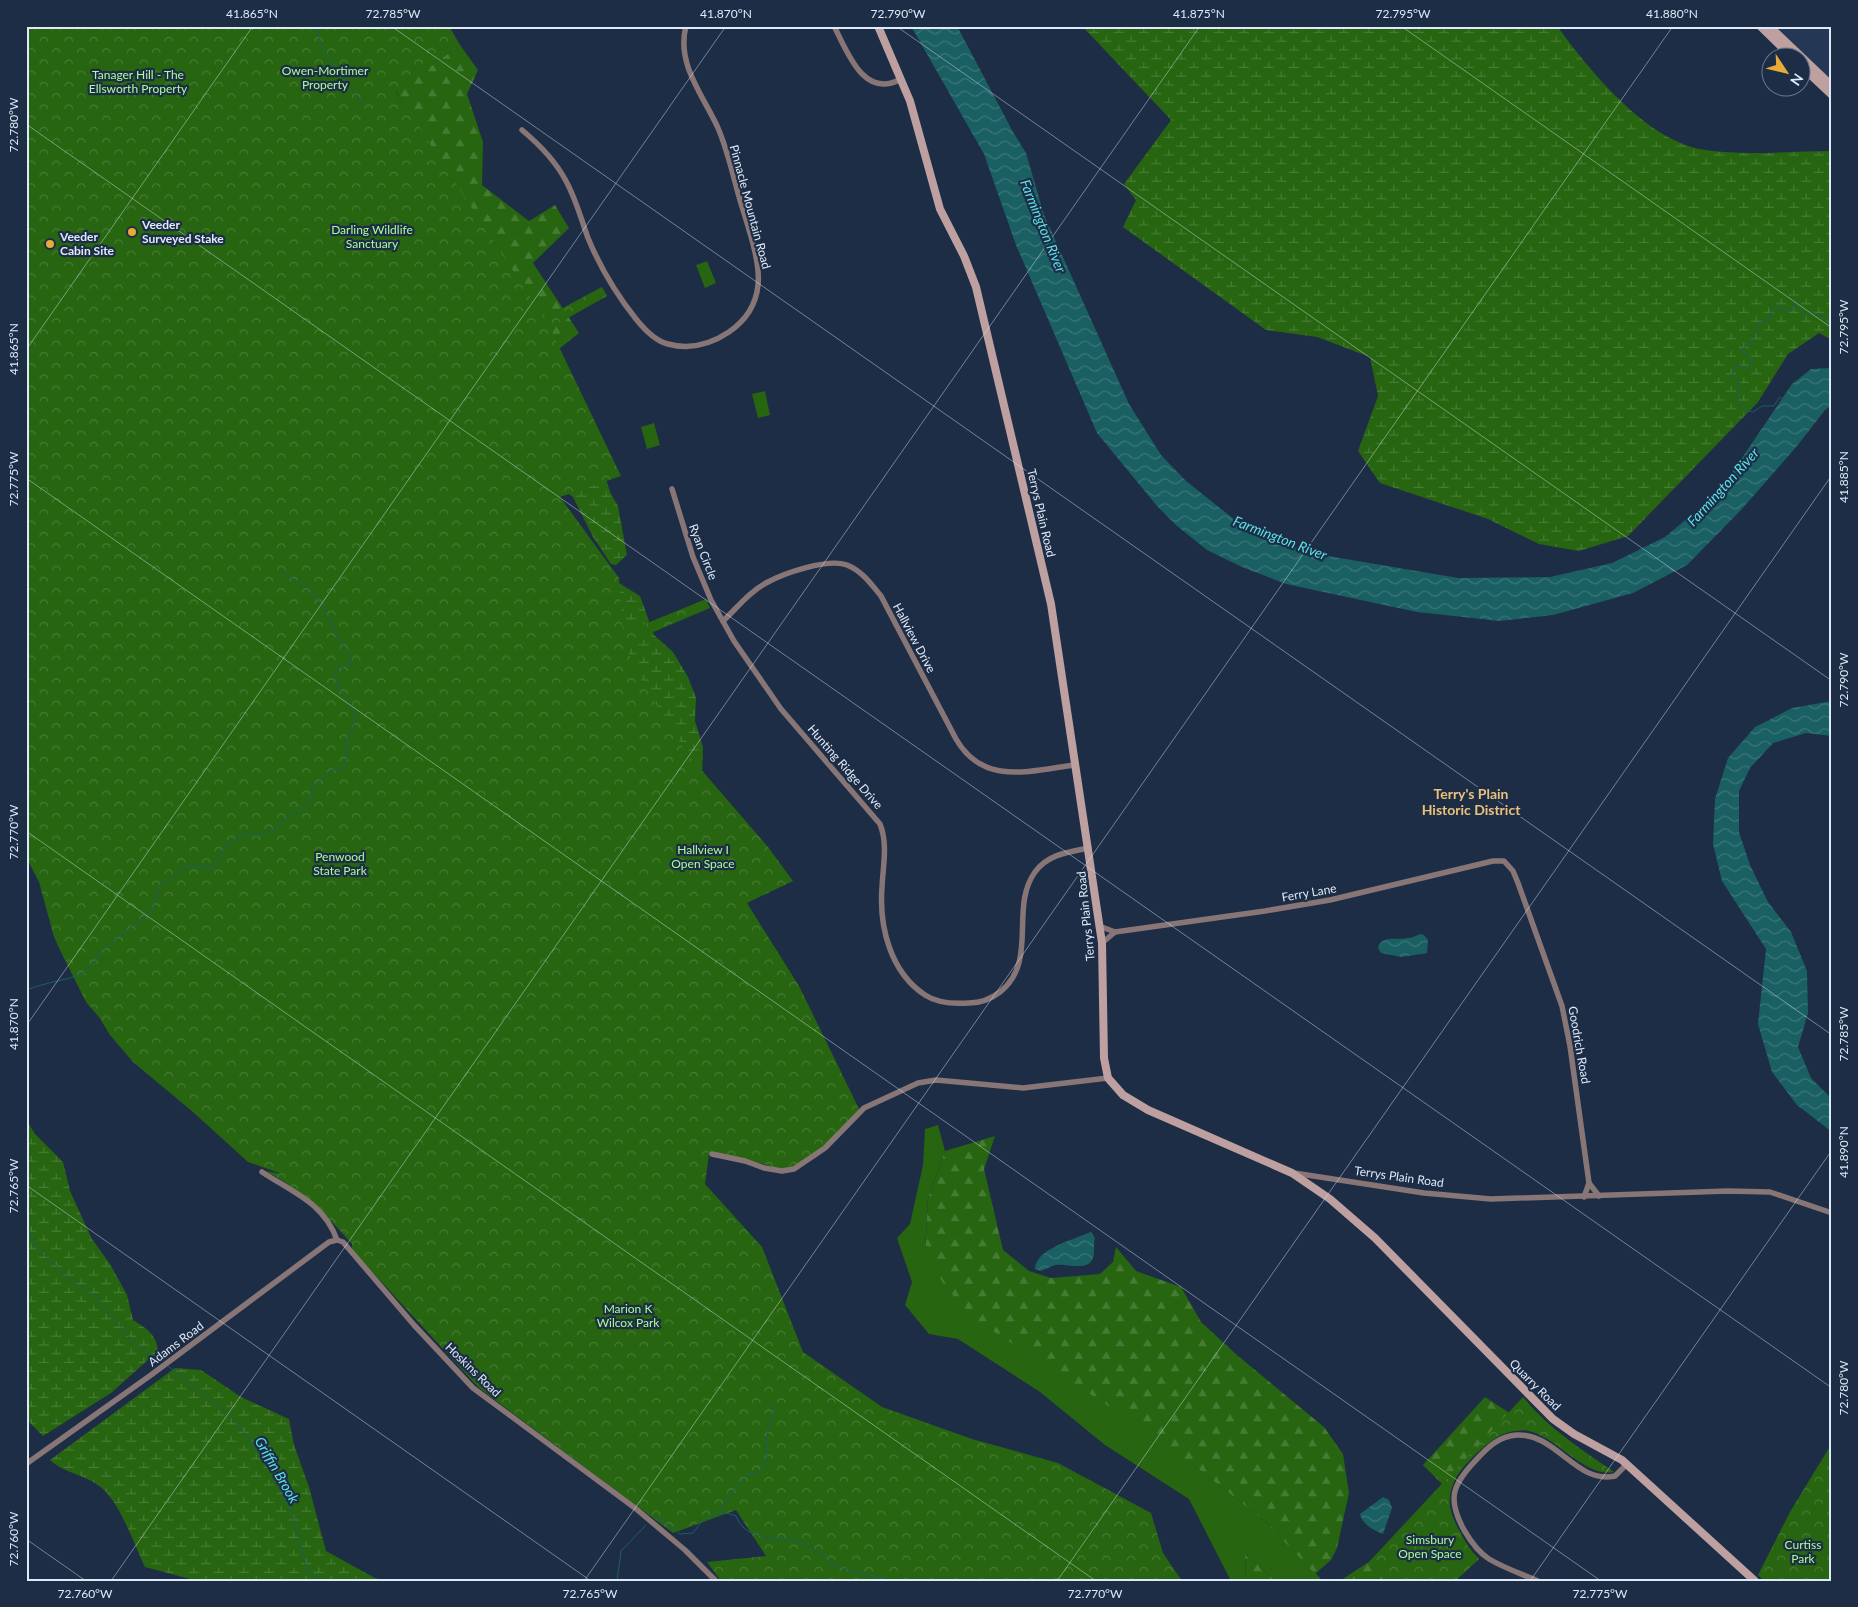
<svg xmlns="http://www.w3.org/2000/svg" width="1858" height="1607" font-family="Lato,sans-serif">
	<defs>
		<pattern id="forest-firs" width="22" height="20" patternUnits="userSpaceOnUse" patternTransform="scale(1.25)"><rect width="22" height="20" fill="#276510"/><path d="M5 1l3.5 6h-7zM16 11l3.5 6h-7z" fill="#467b34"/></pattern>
		<pattern id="wetland-marsh" width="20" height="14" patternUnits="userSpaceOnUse" patternTransform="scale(1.25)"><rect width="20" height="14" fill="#276510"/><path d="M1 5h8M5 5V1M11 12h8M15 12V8" fill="none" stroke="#467b34"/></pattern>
		<pattern id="park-crowns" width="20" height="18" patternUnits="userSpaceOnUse" patternTransform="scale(1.25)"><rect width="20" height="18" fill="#276510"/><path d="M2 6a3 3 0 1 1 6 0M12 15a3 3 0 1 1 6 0" fill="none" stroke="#467b34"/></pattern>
		<pattern id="water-waves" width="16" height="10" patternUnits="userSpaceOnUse" patternTransform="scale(1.25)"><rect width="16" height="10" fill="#1a5f62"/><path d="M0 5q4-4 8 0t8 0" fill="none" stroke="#3b7679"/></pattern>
	</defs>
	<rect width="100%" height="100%" fill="#1d2d46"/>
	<!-- built -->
	<path fill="#243856" d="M1773 26H1832V82Z"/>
	<!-- grass -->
	<g fill="#276510">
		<path d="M707 261 716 283 705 288 696 265Z"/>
		<path d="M765 391 770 415 758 418 752 394Z"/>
		<path d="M654 423 660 445 647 449 641 427Z"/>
		<path d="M938 1125 945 1151 928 1198 925 1253 1267 1523 1323 1581H1276L1245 1553 1246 1581H1231L1189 1499 1105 1445 1040 1392 958 1339 929 1334 905 1305 912 1282 897 1238 910 1224 923 1165 925 1129Z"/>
	</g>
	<!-- forest -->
	<g fill="url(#forest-firs)">
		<path d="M460 45 478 70 467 94 483 142 482 185 529 221 555 205 569 228 533 263 579 333 549 357 396 91Z"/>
		<path d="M995 1136 984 1169 1003 1250 1029 1271 1051 1278 1100 1274 1113 1262 1116 1247 1136 1271 1181 1287 1201 1322 1238 1356 1324 1427 1343 1454 1349 1493 1337 1548 1331 1560 1315 1574 1267 1523 1201 1471 1147 1431 973 1318 945 1286 925 1254 928 1198 945 1151Z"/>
		<path d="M1485 1397 1508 1412 1524 1430C1502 1431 1493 1439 1477 1453 1451 1478 1440 1496 1459 1530 1465 1541 1470 1550 1479 1559L1457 1579 1458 1581H1340L1370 1561 1442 1484 1423 1465Z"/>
		<path d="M1245 1553 1276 1581H1246Z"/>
	</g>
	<!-- wetland -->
	<g fill="url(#wetland-marsh)">
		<path d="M1082 26H1557C1590 71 1648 143 1706 150 1745 156 1791 151 1832 151V340L1819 333 1788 354 1758 402 1628 536 1579 551 1539 544 1488 519 1380 483 1358 451 1378 396 1370 357 1317 337 1266 330 1123 227 1136 200 1124 184 1171 120Z"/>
		<path d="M604 474 611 494 618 506 627 555 616 565 611 564 593 537 573 497 557 486Z"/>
		<path d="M619 583 640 596 654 635 673 652 688 677 696 698 695 721 703 747 702 775 628 700 617 586Z"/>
		<path d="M26 1120 35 1134 63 1162 70 1191 92 1239 110 1264 127 1295 133 1320C146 1328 157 1335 158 1351L111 1393 43 1436 26 1419Z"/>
		<path d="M175 1368 201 1370 241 1397 289 1419 294 1445 309 1487 326 1551 375 1578 386 1581H198L145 1567C134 1544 122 1508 104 1490 89 1475 65 1474 50 1460Z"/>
	</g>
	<!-- park -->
	<g fill="url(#park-crowns)">
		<path d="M26 26H449L460 45 396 92 544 318 602 287 607 296 550 328 621 476 560 497 619 578 623 633 706 599 710 608 625 644 642 682 686 752 768 847 793 881 747 903 799 986 861 1113C835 1137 810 1179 769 1166 750 1160 730 1154 709 1154L705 1184 762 1247 803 1352 882 1407 972 1439 1058 1463 1151 1513 1163 1553 1182 1581H721L707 1562 766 1556 736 1510 673 1533 491 1397 478 1387 366 1265 352 1250V1244C326 1214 301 1189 265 1171L282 1174 248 1162 193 1112 133 1062 110 1035 99 1017 86 1002 62 954 54 937 39 882 26 857Z"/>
		<path d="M1523 1397C1548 1428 1581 1449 1614 1472 1585 1478 1557 1437 1529 1431 1495 1423 1445 1472 1450 1506 1452 1524 1465 1546 1479 1559L1455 1581H1389L1370 1561Z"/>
		<path d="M1832 1443V1581H1764L1758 1575 1790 1512Z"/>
	</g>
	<!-- water -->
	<g fill="url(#water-waves)">
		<path d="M911 26H957L1013 132 1026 153 1044 215 1129 404 1161 455 1186 481 1235 520 1276 541 1322 555 1458 578 1550 577 1612 563 1665 537 1719 492 1792 384 1811 369 1832 368V405L1825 410 1797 446 1741 510 1687 565 1633 593 1553 615 1500 621 1417 612 1286 584 1242 567 1207 550 1177 526 1157 506 1097 433 1016 245 984 154Z"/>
		<path d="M1832 701V736L1806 733 1773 743 1750 768 1739 791V832L1750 865 1768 902 1791 932 1807 971 1808 1013 1798 1047 1811 1078 1832 1099V1132L1797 1105 1772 1072 1758 1024 1766 949 1722 881 1713 844 1715 799 1728 758 1755 727 1792 708Z"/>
		<path d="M1420 934 1424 935 1428 940 1427 953 1402 957 1381 953 1378 948C1382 934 1397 941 1407 938 1412 938 1416 936 1420 934Z"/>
		<path d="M1091 1232 1095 1238C1093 1245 1095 1252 1093 1258 1088 1272 1066 1263 1056 1265 1051 1266 1047 1269 1041 1271L1035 1269C1035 1249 1075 1239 1091 1232Z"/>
		<path d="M1383 1497 1389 1500 1392 1508 1383 1534C1374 1531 1362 1524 1360 1514Z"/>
	</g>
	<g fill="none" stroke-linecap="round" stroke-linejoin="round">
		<!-- stream -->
		<g stroke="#1a5f62" stroke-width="1">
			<path d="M318 26 320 43 349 87 365 104"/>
			<path d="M1782 398H1779L1774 406H1762L1753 412 1746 410 1736 399 1740 382 1733 377 1732 372 1737 364 1747 369 1753 360 1740 350 1752 343 1759 323 1771 318V310L1780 306 1787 311 1793 310V304L1797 303 1804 315 1813 312 1832 323"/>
			<path d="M26 990C35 987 44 984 53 982 73 977 92 976 99 953L152 910 160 885 169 881 187 865 213 868 227 843 244 835 262 836 280 825 293 812 306 808 310 801 311 790 330 770 341 769C351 757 344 750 347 739 349 732 356 725 355 717 354 700 332 692 336 670L351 664 352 658C334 638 327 603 305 585 299 581 290 578 284 574"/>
			<path d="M26 1223 36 1248 75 1283 95 1295 133 1342 163 1361"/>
			<path d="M168 1366 233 1418 262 1458 276 1481 293 1516 307 1569 321 1581"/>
			<path d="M720 1512 728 1497 748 1473C773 1477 766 1443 768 1429 770 1419 776 1412 773 1402"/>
			<path d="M655 1520 660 1519 680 1534 693 1533C706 1515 714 1508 736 1516 746 1544 782 1534 804 1544 809 1547 819 1552 824 1556 827 1558 828 1562 832 1564 852 1572 873 1576 894 1581"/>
			<path d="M617 1581 621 1551 646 1525"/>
		</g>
		<!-- street -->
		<g stroke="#887676" stroke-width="5.5">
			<path d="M834 26C847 51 863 98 899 80"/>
			<path d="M522 130C540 145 555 160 566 181 576 199 581 219 588 238 600 267 616 294 636 319 644 329 655 341 668 344 690 350 711 344 729 332 745 321 756 305 758 285 761 259 745 219 738 193 732 171 727 149 718 128 703 95 676 64 686 26"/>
			<path d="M672 489 693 557 711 600 734 641 781 709 880 824C888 844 883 866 882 887 879 926 890 972 925 995 937 1003 954 1004 969 1003 980 1003 991 999 1000 992 1039 961 1009 908 1035 872 1048 854 1069 852 1089 848"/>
			<path d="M723 621C737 608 749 592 766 583 784 573 828 558 847 565 862 571 871 584 881 596L956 739C983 786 1030 771 1074 765"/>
			<path d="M1099 926 1115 932 1265 911 1330 900 1493 861H1504L1513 871 1518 883 1562 1006 1570 1046 1589 1183 1599 1196"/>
			<path d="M1102 943 1115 932"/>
			<path d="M712 1154 745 1161 764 1168 782 1171 794 1169 825 1148 864 1108 918 1083 936 1080 1023 1088 1108 1078"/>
			<path d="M262 1172C292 1192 324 1203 337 1240L343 1242 414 1325 473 1388 635 1508 685 1550 716 1581"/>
			<path d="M1294 1173 1424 1193 1491 1199 1728 1191 1770 1192 1832 1213"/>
			<path d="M1584 1197 1589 1183"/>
			<path d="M26 1464 151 1375 329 1242 337 1240"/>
			<path d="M1538 1581C1522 1574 1504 1568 1489 1559 1478 1552 1471 1542 1464 1530 1447 1499 1452 1485 1476 1460 1488 1447 1499 1436 1517 1435 1556 1433 1577 1485 1615 1476L1627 1464"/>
		</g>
		<!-- secondary -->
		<g stroke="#bda09f" stroke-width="8">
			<path d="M878 26 910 101 940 209 964 256 976 287 1051 604 1102 943 1104 1058 1108 1078 1123 1095 1148 1110 1292 1173 1330 1199 1375 1238 1553 1419 1574 1434 1622 1460 1755 1581"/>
			<path d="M1760 26 1793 58"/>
			<path d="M1769 26 1832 86"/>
			<path d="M1800 65 1832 95"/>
		</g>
	</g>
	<!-- ticks -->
	<path fill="none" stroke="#dee9f9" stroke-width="1" stroke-opacity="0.45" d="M391 26 1832 1035M896 26 1832 681M1401 26 1832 328M26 124 1832 1388M26 350 253 26M26 478 1601 1581M26 831 1096 1581M26 1026 726 26M26 1185 591 1581M26 1539 86 1581M111 1581 1200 26M584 1581 1673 26M1057 1581 1832 475M1530 1581 1832 1150"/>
	<!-- markers -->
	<g fill="#e8ab37" stroke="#1d2d46" stroke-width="2">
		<circle cx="132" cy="232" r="5"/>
		<circle cx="50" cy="244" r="5"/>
	</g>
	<g text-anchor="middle" stroke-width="4.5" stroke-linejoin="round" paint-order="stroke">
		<!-- park labels -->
		<g font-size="12" fill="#abfc95" stroke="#1d2d46">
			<text x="325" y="75">Owen-Mortimer<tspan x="325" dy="14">Property</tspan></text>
			<text x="138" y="79">Tanager Hill - The<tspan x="138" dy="14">Ellsworth Property</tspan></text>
			<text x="372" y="234">Darling Wildlife<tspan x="372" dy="14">Sanctuary</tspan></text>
			<text x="703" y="854">Hallview I<tspan x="703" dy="14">Open Space</tspan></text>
			<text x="340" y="861">Penwood<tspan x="340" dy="14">State Park</tspan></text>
			<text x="628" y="1313">Marion K<tspan x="628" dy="14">Wilcox Park</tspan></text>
			<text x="1430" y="1544">Simsbury<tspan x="1430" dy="14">Open Space</tspan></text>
			<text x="1803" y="1549">Curtiss<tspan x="1803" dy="14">Park</tspan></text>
		</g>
		<!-- street labels -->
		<g font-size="12" fill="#dee9f9" stroke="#1d2d46">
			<text transform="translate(750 207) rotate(75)" y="4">Pinnacle Mountain Road</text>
			<text transform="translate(1041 513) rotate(77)" y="4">Terrys Plain Road</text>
			<text transform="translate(703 552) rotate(69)" y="4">Ryan Circle</text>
			<text transform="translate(914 638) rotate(62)" y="4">Hallview Drive</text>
			<text transform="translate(845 767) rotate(49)" y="4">Hunting Ridge Drive</text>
			<text transform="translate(1309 893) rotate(-10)" y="4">Ferry Lane</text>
			<text transform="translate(1086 916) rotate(-96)" y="4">Terrys Plain Road</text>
			<text transform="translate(1579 1045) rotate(80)" y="4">Goodrich Road</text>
			<text transform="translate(1399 1177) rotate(8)" y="4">Terrys Plain Road</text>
			<text transform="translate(176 1344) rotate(-37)" y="4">Adams Road</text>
			<text transform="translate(473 1370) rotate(44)" y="4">Hoskins Road</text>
			<text transform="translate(1535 1385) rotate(45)" y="4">Quarry Road</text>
		</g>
		<!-- poi labels -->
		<g font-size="12" font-weight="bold" fill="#dee9f9" stroke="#1d2d46" text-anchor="start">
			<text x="142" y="229">Veeder<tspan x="142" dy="14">Surveyed Stake</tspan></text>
			<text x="60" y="241">Veeder<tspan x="60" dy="14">Cabin Site</tspan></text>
		</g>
		<!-- water labels -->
		<g font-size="14" font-style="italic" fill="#5ae2e8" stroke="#1d2d46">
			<text transform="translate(1043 226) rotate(68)" y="5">Farmington River</text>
			<text transform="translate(1723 487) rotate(-48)" y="5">Farmington River</text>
			<text transform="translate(1280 538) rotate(21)" y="5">Farmington River</text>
			<text transform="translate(277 1470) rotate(60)" y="5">Griffin Brook</text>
		</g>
		<!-- neighbourhood labels -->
		<g font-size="14" font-weight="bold" fill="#ebc07b" stroke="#1d2d46">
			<text x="1471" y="799">Terry's Plain<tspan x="1471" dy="16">Historic District</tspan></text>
		</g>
	</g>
	<!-- border -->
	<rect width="1858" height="1607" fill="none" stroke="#1d2d46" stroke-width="55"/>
	<!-- north arrow -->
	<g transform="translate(1786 72) rotate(125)"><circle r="24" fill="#1d2d46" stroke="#6a788e"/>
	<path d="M0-4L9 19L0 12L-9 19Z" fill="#e8ab37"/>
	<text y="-8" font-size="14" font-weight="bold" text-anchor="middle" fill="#dee9f9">N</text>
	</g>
	<rect x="28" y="28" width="1802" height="1552" fill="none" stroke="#dee9f9" stroke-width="2"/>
	<g font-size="12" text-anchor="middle" fill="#dee9f9">
		<text x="252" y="18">41.865°N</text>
		<text x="393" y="18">72.785°W</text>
		<text x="726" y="18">41.870°N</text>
		<text x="898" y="18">72.790°W</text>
		<text x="1199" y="18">41.875°N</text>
		<text x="1403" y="18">72.795°W</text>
		<text x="1672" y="18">41.880°N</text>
		<text transform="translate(14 125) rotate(-90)" y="4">72.780°W</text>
		<text transform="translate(1844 327) rotate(-90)" y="4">72.795°W</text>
		<text transform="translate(14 349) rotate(-90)" y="4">41.865°N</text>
		<text transform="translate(1844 477) rotate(-90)" y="4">41.885°N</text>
		<text transform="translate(14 479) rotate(-90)" y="4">72.775°W</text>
		<text transform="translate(1844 680) rotate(-90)" y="4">72.790°W</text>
		<text transform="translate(14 832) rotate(-90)" y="4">72.770°W</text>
		<text transform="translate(14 1024) rotate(-90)" y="4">41.870°N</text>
		<text transform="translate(1844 1034) rotate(-90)" y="4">72.785°W</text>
		<text transform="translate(1844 1152) rotate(-90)" y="4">41.890°N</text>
		<text transform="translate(14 1186) rotate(-90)" y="4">72.765°W</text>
		<text transform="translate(1844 1388) rotate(-90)" y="4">72.780°W</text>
		<text transform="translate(14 1539) rotate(-90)" y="4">72.760°W</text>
		<text x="85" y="1598">72.760°W</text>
		<text x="590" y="1598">72.765°W</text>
		<text x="1095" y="1598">72.770°W</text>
		<text x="1600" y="1598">72.775°W</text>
	</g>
</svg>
